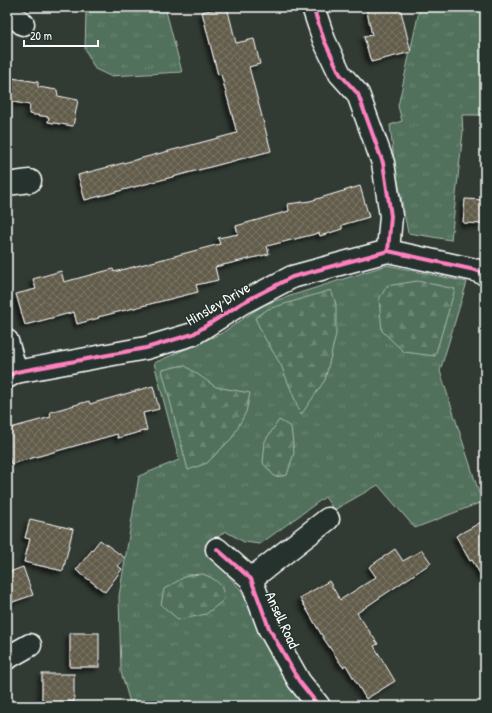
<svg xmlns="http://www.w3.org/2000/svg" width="492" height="713" font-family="'Patrick Hand',sans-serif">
	<defs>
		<pattern id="grass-tufts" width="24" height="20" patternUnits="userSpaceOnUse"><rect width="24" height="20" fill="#51715b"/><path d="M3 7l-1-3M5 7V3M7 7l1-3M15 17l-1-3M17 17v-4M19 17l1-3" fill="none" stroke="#6b8674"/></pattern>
		<pattern id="forest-firs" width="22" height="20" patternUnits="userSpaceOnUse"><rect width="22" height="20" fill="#51715b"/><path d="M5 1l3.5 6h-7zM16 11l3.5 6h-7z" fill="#6b8674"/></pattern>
		<pattern id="building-cross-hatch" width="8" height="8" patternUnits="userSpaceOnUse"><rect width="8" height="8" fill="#625d4b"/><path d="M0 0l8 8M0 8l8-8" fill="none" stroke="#7a7566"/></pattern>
		<filter id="shadow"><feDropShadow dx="-3.5" dy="3.5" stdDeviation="2" flood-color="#0009"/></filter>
	</defs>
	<rect width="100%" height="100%" fill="#323b33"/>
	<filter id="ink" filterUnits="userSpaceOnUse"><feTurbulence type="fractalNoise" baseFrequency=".025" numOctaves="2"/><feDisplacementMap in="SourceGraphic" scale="8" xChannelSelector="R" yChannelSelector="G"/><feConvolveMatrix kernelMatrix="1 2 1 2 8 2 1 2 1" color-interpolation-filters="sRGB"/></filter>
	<g filter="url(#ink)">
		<!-- grass -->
		<g fill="url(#grass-tufts)" stroke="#a8b8ad">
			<path d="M108 7H165L182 72 110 76 95 69 85 49 86 12Z"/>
			<path d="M420 7H485V115H462L463 132 451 240 408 233 394 161 390 125 402 121 398 106Z"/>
			<path d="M387 265 467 282 440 371 482 502 415 528 378 485 334 510 325 497 260 544 244 542 225 531 205 549 241 590 274 664 306 706H131L121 672 119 596 139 476 179 460 154 363 222 333 265 304Z"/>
		</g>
		<!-- forest -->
		<g fill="url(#forest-firs)" stroke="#a8b8ad">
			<path d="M417 281 455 289 435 356 404 352 382 331 379 299 387 286Z"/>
			<path d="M331 290 336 304V334L325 380 301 415 281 365 264 337 255 318 268 309Z"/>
			<path d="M184 365 216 387 250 393 246 412 232 438 207 463 188 470 162 370Z"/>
			<path d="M279 420 291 427 294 453 287 475 275 477 263 463 265 441Z"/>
			<path d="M203 574C217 580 224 584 224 600L206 614 179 620 161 605 164 589 188 575Z"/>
		</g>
		<!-- building -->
		<g fill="url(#building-cross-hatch)" stroke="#fff" filter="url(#shadow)">
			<path d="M223 7H227L236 43 254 39 260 64 249 67 271 151 85 200 78 175 237 133 221 74 218 75 202 12Z"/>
			<path d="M366 7H400L411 52 371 62 364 37 372 35Z"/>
			<path d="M12 78 38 82V87L57 90 58 96 78 100 73 126 48 122 49 117 29 114 30 105 8 101Z"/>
			<path d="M360 186 369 217 342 225V229L320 236 319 233 267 246 269 254 215 267 218 280 196 285 198 292 98 317 99 318 77 324 74 312 25 325 16 294 36 289 33 279 61 271 64 282 113 269 114 272 220 244 218 238 238 234 236 226 289 211 288 204 310 201Z"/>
			<path d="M465 199 485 200V224L463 223Z"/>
			<path d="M153 386 159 409 143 413 147 430 118 438 117 434 11 464 7 451V429L51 417 50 412 89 401 90 404Z"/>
			<path d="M30 519 73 529 63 571 24 562 30 539 25 538Z"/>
			<path d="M485 520V582L472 560 470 561 456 536Z"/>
			<path d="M100 540 125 558 118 566 122 569 105 592 76 570Z"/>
			<path d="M395 549 403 561 422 550 431 563 357 613 378 644 374 646 395 681 366 699 346 665 343 667 324 639 300 598 329 581 340 600 376 577 369 567Z"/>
			<path d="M23 567 33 595 7 604V573Z"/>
			<rect x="70" y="633" width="29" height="34"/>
			<rect x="42" y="674" width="32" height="28"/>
		</g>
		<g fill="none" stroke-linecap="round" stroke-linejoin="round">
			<defs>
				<g id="minor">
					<path d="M313 7 324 40 340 74 358 94 383 163 391 216 388 251"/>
					<path d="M7 11 23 24"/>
					<path d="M7 184 30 181"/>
					<path d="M7 341 16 372"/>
					<path d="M7 377 16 372 146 348 193 334 242 303 292 277 388 251 475 270 485 274"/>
					<path d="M217 549 251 579 269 628 299 681 319 706"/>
					<path d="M251 579 328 519"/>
					<path d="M7 658 30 645"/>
				</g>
			</defs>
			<!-- minor casing -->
			<use href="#minor" stroke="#fff" stroke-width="25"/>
			<!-- minor -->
			<use href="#minor" stroke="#26332d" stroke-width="22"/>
			<defs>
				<g id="cycleway">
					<path d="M313 7 324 40 340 74 358 94 383 163 391 216 388 251"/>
					<path d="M7 377 16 372 146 348 193 334 242 303 292 277 388 251 475 270 485 274"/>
					<path d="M217 549 251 579 269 628 299 681 319 706"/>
				</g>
			</defs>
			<!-- cycleway casing -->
			<use href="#cycleway" stroke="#26332d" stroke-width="6"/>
			<!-- cycleway -->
			<use href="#cycleway" stroke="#ff80c0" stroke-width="4"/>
		</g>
	</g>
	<g text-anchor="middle" stroke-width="3" stroke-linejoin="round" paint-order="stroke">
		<!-- street labels -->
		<g font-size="15" fill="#fff" stroke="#26332d">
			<text transform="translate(218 304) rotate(-30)" y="5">Hinsley Drive</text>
			<text transform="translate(282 620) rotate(65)" y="5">Ansell Road</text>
		</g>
	</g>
	<!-- margin -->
	<rect width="492" height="713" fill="none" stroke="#26332d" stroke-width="24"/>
	<rect x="12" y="12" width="468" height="689" fill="none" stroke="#fff" stroke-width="1.5" filter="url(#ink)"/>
	<!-- scale -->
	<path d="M24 40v6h74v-6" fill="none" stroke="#ffffff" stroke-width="2"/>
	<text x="30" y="40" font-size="12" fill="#ffffff" stroke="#26332d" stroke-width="3" paint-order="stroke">20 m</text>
</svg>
